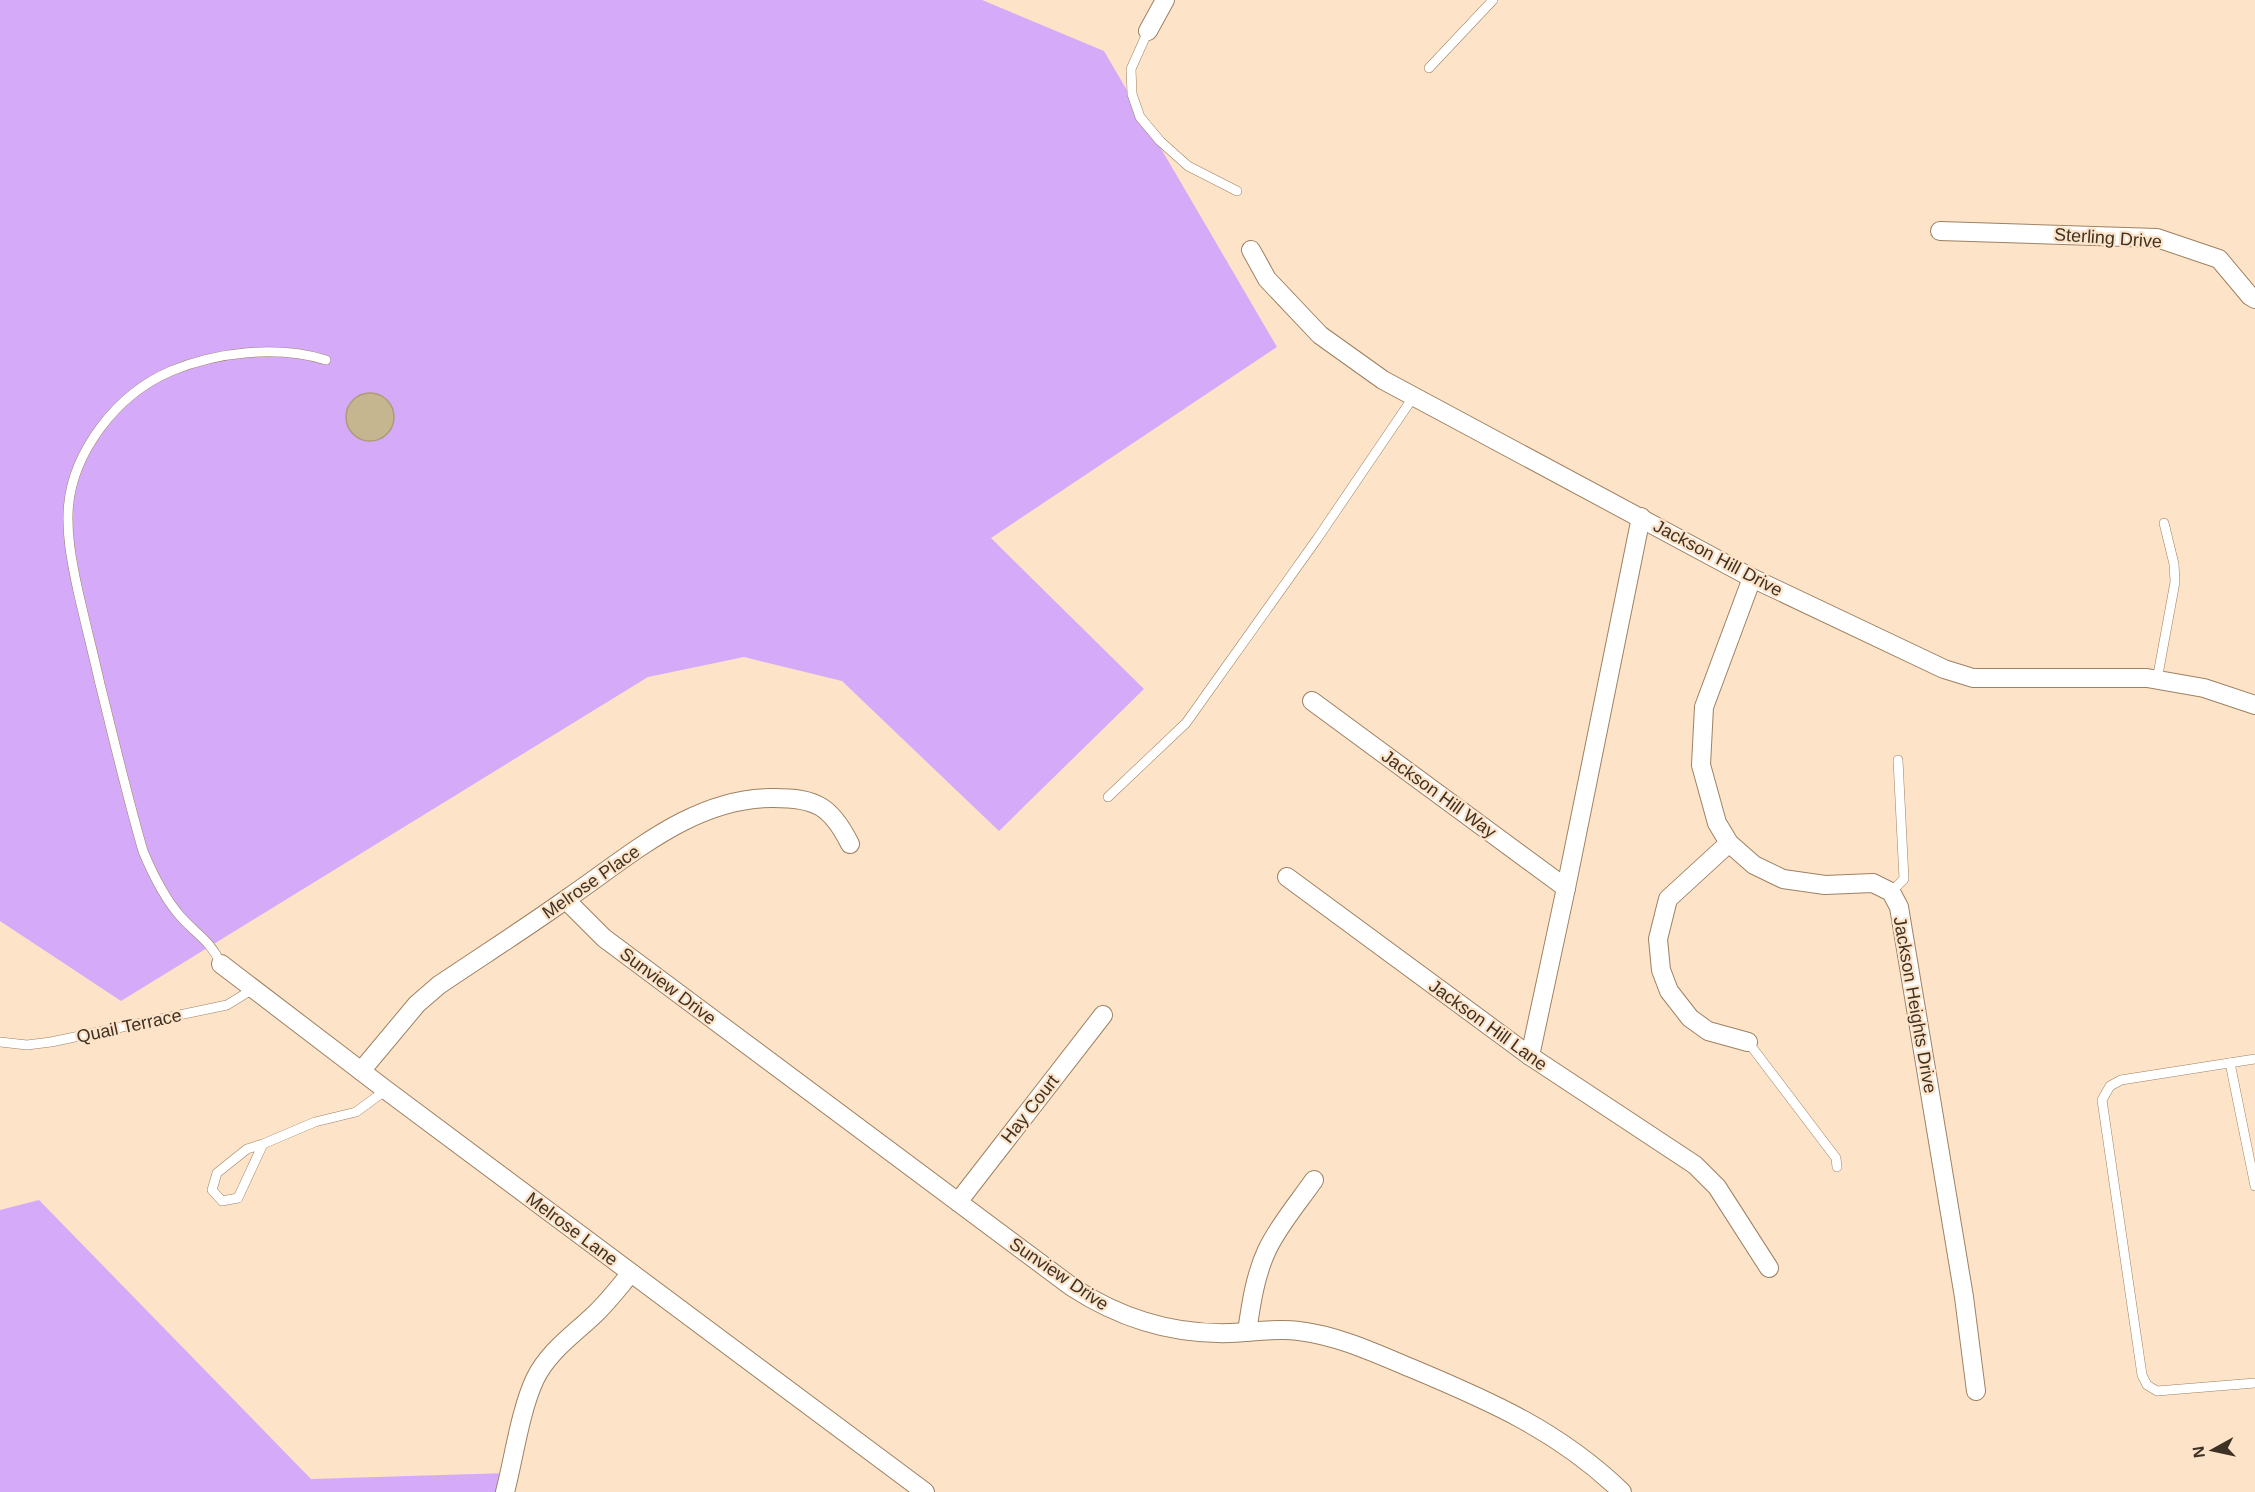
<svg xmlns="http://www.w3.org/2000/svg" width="2255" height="1492" font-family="Helvetica,sans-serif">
	<rect width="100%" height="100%" fill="#fde3c8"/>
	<!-- green -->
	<g fill="#d5abf9">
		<path d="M0 0H982L1104 51 1277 347 991 538 1144 689 999 831 842 681 744 657 648 677 121 1001 0 921Z"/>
		<path d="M39 1200 311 1479 507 1473 509 1492H0V1210Z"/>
	</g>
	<!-- building -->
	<circle fill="#c6b68f" stroke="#ac9c76" stroke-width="1.5" cx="370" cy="417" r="24"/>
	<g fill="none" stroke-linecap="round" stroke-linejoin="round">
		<defs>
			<g id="lane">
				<path d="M1148 31 1131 69 1132 94 1140 117 1160 141 1188 166 1237 191"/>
				<path d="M1429 68 1493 0"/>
				<path d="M2157 680 2175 582 2174 564 2164 523"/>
				<path d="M1108 797 1186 723 1317 539 1414 396"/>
				<path d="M1891 892 1904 879 1898 760"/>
				<path d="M221 964C210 940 197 935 181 917 164 898 153 875 143 851 127 796 114 740 100 684 93 653 85 622 78 591 64 527 59 483 101 427 119 403 143 383 171 371 217 352 277 345 326 360"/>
				<path d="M0 1042 27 1045 51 1042 227 1005 253 989"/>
				<path d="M1748 1042 1836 1158 1837 1167"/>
				<path d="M2255 1059 2121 1080 2110 1086 2102 1100 2142 1375 2147 1385 2157 1391 2255 1383"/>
				<path d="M2230 1063 2255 1186"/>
				<path d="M263 1144 238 1198 222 1201 212 1190 217 1173 247 1149 263 1144 315 1122 356 1112 386 1090"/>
			</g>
			<g id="street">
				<path d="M1148 31 1165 0"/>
				<path d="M1940 231 2157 238 2219 259 2250 296 2255 299"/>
				<path d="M1251 250 1267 279 1320 335 1383 380 1752 578 1944 669 1973 678H2147L2204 688 2255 705"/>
				<path d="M1752 578 1704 707 1701 765 1717 823 1729 843 1754 865 1783 879 1825 885 1873 883 1891 892 1899 907 1964 1297 1976 1391"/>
				<path d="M1312 701 1566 888"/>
				<path d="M1729 843 1668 899 1658 939 1661 970 1669 991 1690 1018 1708 1031 1748 1042"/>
				<path d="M1287 877 1530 1056 1695 1165 1717 1187 1769 1268"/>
				<path d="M566 900 604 938 1072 1287C1121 1319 1172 1335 1231 1333 1254 1332 1276 1328 1299 1331 1339 1336 1375 1353 1411 1368 1490 1401 1559 1431 1622 1492"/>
				<path d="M221 964 386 1090 925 1492"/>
				<path d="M1530 1056 1566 888 1641 517"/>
				<path d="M361 1071 417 1004 439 985C482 956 526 928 568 898 631 855 694 797 774 798 816 798 831 806 850 844"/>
				<path d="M958 1202 1103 1015"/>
				<path d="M1247 1332C1251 1304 1255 1276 1267 1250 1279 1225 1298 1203 1314 1180"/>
				<path d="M505 1492C514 1458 520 1411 535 1379 548 1352 573 1335 594 1315 608 1302 619 1287 631 1273"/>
			</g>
		</defs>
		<!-- lane casing -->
		<use href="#lane" stroke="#9e8162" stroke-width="10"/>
		<!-- street casing -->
		<use href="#street" stroke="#9e8162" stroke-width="20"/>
		<!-- lane -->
		<use href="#lane" stroke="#fff" stroke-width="9"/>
		<!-- street -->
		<use href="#street" stroke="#fff" stroke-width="18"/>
	</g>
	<g text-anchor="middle" stroke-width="4.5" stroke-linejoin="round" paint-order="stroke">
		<!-- street labels -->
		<g font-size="18" fill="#3e3225" stroke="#fde3c8">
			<text transform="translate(2108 238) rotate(4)" y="6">Sterling Drive</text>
			<text transform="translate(1718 558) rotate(28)" y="6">Jackson Hill Drive</text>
			<text transform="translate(1439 794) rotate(36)" y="6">Jackson Hill Way</text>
			<text transform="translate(591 882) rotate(-35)" y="6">Melrose Place</text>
			<text transform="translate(668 986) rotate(37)" y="6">Sunview Drive</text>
			<text transform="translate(1915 1005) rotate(80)" y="6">Jackson Heights Drive</text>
			<text transform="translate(1488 1025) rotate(36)" y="6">Jackson Hill Lane</text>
			<text transform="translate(129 1026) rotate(-12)" y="6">Quail Terrace</text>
			<text transform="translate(1030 1109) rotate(-52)" y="6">Hay Court</text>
			<text transform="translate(572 1229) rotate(37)" y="6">Melrose Lane</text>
			<text transform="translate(1059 1274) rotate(34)" y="6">Sunview Drive</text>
		</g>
	</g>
	<!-- north arrow -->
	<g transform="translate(2213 1450) rotate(262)" stroke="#fde3c8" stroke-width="4.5" paint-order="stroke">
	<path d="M0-4.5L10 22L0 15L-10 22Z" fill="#3e3225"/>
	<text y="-9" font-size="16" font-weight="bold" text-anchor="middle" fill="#3e3225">N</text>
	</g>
</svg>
